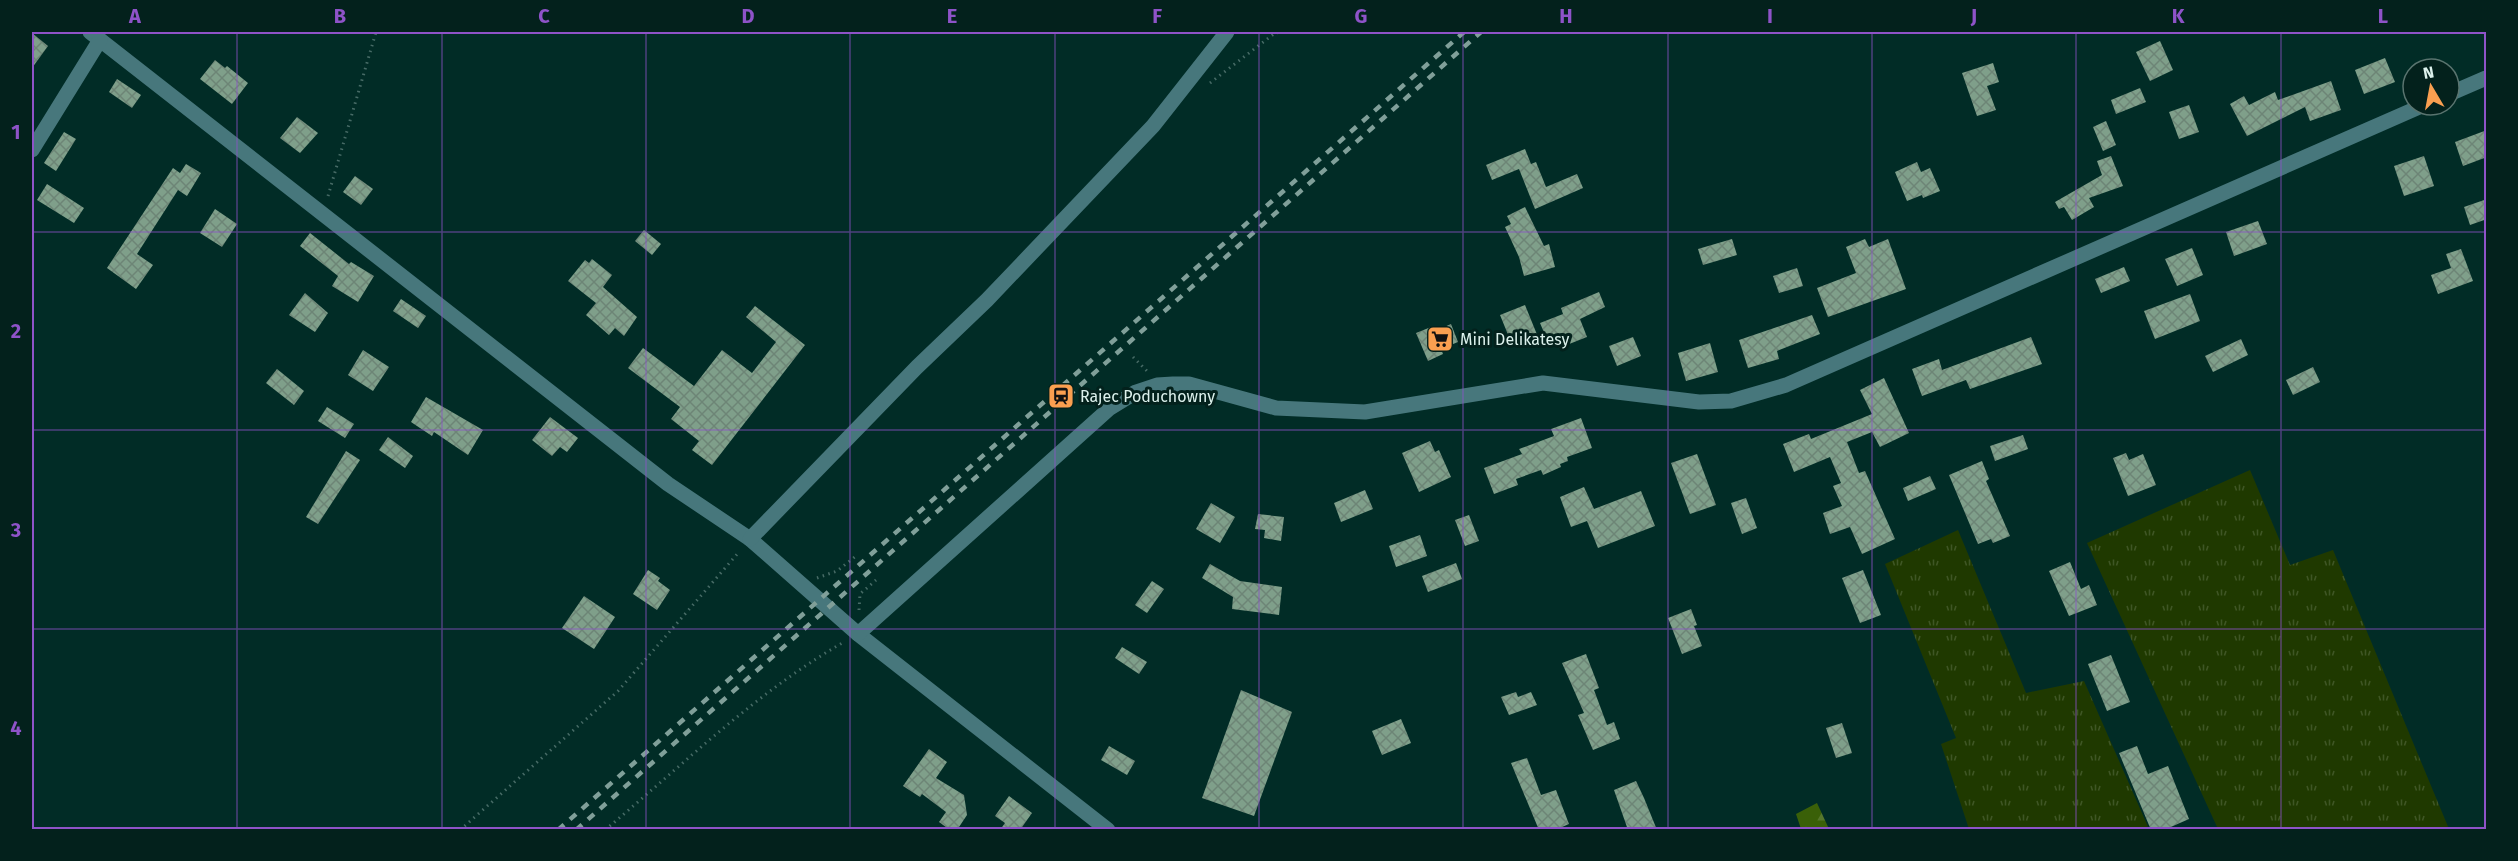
<svg xmlns="http://www.w3.org/2000/svg" width="2518" height="861" font-family="'Fira Sans',sans-serif">
	<defs>
		<pattern id="grass-tufts" width="24" height="20" patternUnits="userSpaceOnUse" patternTransform="scale(1.5)"><rect width="24" height="20" fill="#1f3900"/><path d="M3 7l-1-3M5 7V3M7 7l1-3M15 17l-1-3M17 17v-4M19 17l1-3" fill="none" stroke="#3f5625"/></pattern>
		<pattern id="forest-firs" width="22" height="20" patternUnits="userSpaceOnUse" patternTransform="scale(1.5)"><rect width="22" height="20" fill="#3a6008"/><path d="M5 1l3.5 6h-7zM16 11l3.5 6h-7z" fill="#56772c"/></pattern>
		<pattern id="building-cross-hatch" width="8" height="8" patternUnits="userSpaceOnUse" patternTransform="scale(1.5)"><rect width="8" height="8" fill="#7f9f8a"/><path d="M0 0l8 8M0 8l8-8" fill="none" stroke="#6d8576"/></pattern>
	</defs>
	<rect width="100%" height="100%" fill="#012c26"/>
	<!-- grass -->
	<g fill="url(#grass-tufts)">
		<path d="M2250 470 2290 565 2333 550 2449 829H2218L2087 543Z"/>
		<path d="M1958 530 2026 693 2084 681 2149 829H1969L1941 744 1956 738 1885 564Z"/>
	</g>
	<!-- forest -->
	<path fill="url(#forest-firs)" d="M1817 803 1829 829H1801L1796 814Z"/>
	<!-- building -->
	<g fill="url(#building-cross-hatch)">
		<path d="M32 33 48 46 32 68Z"/>
		<path d="M2160 41 2173 70 2150 81 2136 52Z"/>
		<path d="M2385 58 2395 82 2364 94 2355 70Z"/>
		<path d="M215 60 225 68 227 66 248 83 232 104 200 79Z"/>
		<path d="M1993 63 1999 82 1987 86 1996 110 1977 116 1962 73Z"/>
		<path d="M117 79 141 95 132 108 109 92Z"/>
		<path d="M2331 81 2341 110 2310 121 2305 107 2247 136 2230 104 2244 96 2249 105 2275 92 2278 100Z"/>
		<path d="M2140 88 2146 102 2116 114 2111 100Z"/>
		<path d="M2189 105 2199 132 2179 139 2169 112Z"/>
		<path d="M297 117 318 133 300 153 280 138Z"/>
		<path d="M2106 121 2116 145 2103 151 2093 127Z"/>
		<path d="M2487 130V157L2463 166 2455 142Z"/>
		<path d="M64 132 76 139 56 171 44 163Z"/>
		<path d="M1525 149 1531 164 1536 162 1546 187 1577 174 1583 188 1535 209 1519 169 1492 180 1486 165Z"/>
		<path d="M2111 156 2123 186 2089 198 2094 207 2072 220 2064 207 2059 209 2055 202 2102 175 2097 161Z"/>
		<path d="M2424 156 2434 186 2404 196 2394 166Z"/>
		<path d="M1917 162 1921 172 1930 168 1940 191 1923 198 1922 195 1907 201 1895 172Z"/>
		<path d="M186 164 201 173 187 196 178 190 137 254 153 265 136 289 107 268 173 168 180 173Z"/>
		<path d="M355 176 373 189 361 205 343 192Z"/>
		<path d="M47 184 84 208 74 223 37 200Z"/>
		<path d="M2487 199V219L2470 225 2464 207Z"/>
		<path d="M1525 207 1544 246 1549 244 1555 267 1524 276 1519 257 1505 227 1511 224 1507 216Z"/>
		<path d="M215 209 237 224 222 247 200 233Z"/>
		<path d="M2258 221 2267 244 2234 256 2226 232Z"/>
		<path d="M644 230 661 244 652 255 635 241Z"/>
		<path d="M310 233 349 264 351 262 374 276 358 302 332 286 338 276 300 246Z"/>
		<path d="M1732 239 1737 255 1703 265 1698 249Z"/>
		<path d="M1865 239 1869 247 1888 239 1906 289 1828 317 1817 288 1856 273 1846 247Z"/>
		<path d="M2192 248 2203 275 2177 286 2165 259Z"/>
		<path d="M2461 249 2473 281 2438 294 2431 275 2451 268 2446 254Z"/>
		<path d="M592 259 612 275 603 287 637 317 624 336 615 328 609 335 586 315 596 303 568 281 585 260 589 263Z"/>
		<path d="M2124 267 2130 281 2101 293 2095 279Z"/>
		<path d="M1797 268 1803 286 1779 293 1773 276Z"/>
		<path d="M1599 292 1605 307 1580 319 1587 337 1559 348 1556 339 1548 342 1540 323 1563 314 1561 308Z"/>
		<path d="M305 293 328 313 315 332 289 315Z"/>
		<path d="M2190 294 2200 321 2155 339 2144 311Z"/>
		<path d="M401 299 426 316 418 328 393 311Z"/>
		<path d="M1525 305 1538 337 1524 343 1522 338 1511 342 1500 315Z"/>
		<path d="M755 306 805 345 712 465 692 450 699 441 671 419 680 407 628 368 643 348 694 386 722 350 752 373 776 342 746 317Z"/>
		<path d="M1812 315 1820 334 1777 351 1779 359 1748 368 1739 340Z"/>
		<path d="M1451 324 1458 342 1441 349 1443 354 1428 361 1416 333 1431 327 1433 332Z"/>
		<path d="M1633 337 1641 356 1617 366 1609 346Z"/>
		<path d="M2031 337 2042 364 1970 389 1966 380 1922 396 1912 369 1939 359 1942 370Z"/>
		<path d="M2241 339 2248 355 2213 372 2205 356Z"/>
		<path d="M1710 343 1718 372 1686 381 1678 353Z"/>
		<path d="M363 350 389 367 373 391 348 375Z"/>
		<path d="M2313 367 2320 382 2293 395 2286 380Z"/>
		<path d="M277 369 304 391 294 405 266 383Z"/>
		<path d="M1884 378 1909 433 1880 447 1872 432 1847 442 1859 473 1865 471 1895 539 1862 554 1850 527 1830 534 1823 513 1842 506 1833 486 1841 483 1830 457 1794 472 1783 444 1809 434 1811 439 1872 414 1860 390Z"/>
		<path d="M426 397 483 430 468 455 434 432 432 436 411 422Z"/>
		<path d="M327 407 354 424 345 438 318 421Z"/>
		<path d="M550 417 578 438 567 452 560 447 552 456 532 440Z"/>
		<path d="M1581 418 1592 448 1567 457 1568 461 1560 464 1561 467 1543 475 1541 470 1516 479 1518 485 1494 494 1484 468 1522 454 1519 449 1554 436 1551 429Z"/>
		<path d="M2023 435 2028 449 1995 461 1990 446Z"/>
		<path d="M388 437 413 456 405 468 379 450Z"/>
		<path d="M1430 441 1435 452 1439 450 1451 477 1419 492 1402 453Z"/>
		<path d="M346 451 360 460 318 524 306 517Z"/>
		<path d="M2126 453 2129 460 2143 454 2156 485 2128 496 2113 458Z"/>
		<path d="M1697 454 1716 505 1690 514 1671 463Z"/>
		<path d="M1982 461 1989 479 1986 481 2010 536 1993 543 1991 539 1978 544 1949 475Z"/>
		<path d="M1930 476 1936 489 1908 501 1903 488Z"/>
		<path d="M1584 487 1594 509 1641 491 1655 526 1598 548 1587 521 1571 527 1560 497Z"/>
		<path d="M1365 490 1373 509 1341 522 1334 503Z"/>
		<path d="M1746 498 1757 528 1742 534 1731 503Z"/>
		<path d="M1211 503 1235 517 1220 543 1196 529Z"/>
		<path d="M1258 514 1284 517 1281 541 1264 538 1265 530 1255 529Z"/>
		<path d="M1469 515 1479 541 1465 546 1455 520Z"/>
		<path d="M1420 535 1427 556 1396 567 1389 546Z"/>
		<path d="M2070 562 2081 589 2089 585 2097 605 2069 616 2049 571Z"/>
		<path d="M1456 563 1462 579 1428 592 1422 576Z"/>
		<path d="M1210 564 1240 581 1282 587 1279 615 1232 609 1233 597 1202 578Z"/>
		<path d="M648 570 660 578 658 581 670 590 657 610 633 594Z"/>
		<path d="M1863 570 1881 615 1860 623 1842 578Z"/>
		<path d="M1152 581 1164 589 1147 613 1135 605Z"/>
		<path d="M584 596 615 617 594 649 562 628Z"/>
		<path d="M1691 609 1697 625 1694 626 1702 646 1682 654 1668 618Z"/>
		<path d="M1122 647 1147 662 1139 674 1115 658Z"/>
		<path d="M1586 654 1599 688 1594 690 1607 725 1614 722 1620 739 1593 750 1578 715 1584 713 1562 663Z"/>
		<path d="M2111 655 2130 702 2107 711 2088 664Z"/>
		<path d="M1241 690 1292 712 1254 816 1202 798Z"/>
		<path d="M1516 692 1518 697 1531 692 1537 705 1509 715 1501 697Z"/>
		<path d="M1401 719 1411 743 1382 755 1372 731Z"/>
		<path d="M1842 723 1852 753 1836 758 1826 728Z"/>
		<path d="M1109 746 1135 761 1127 775 1101 760Z"/>
		<path d="M2137 746 2148 774 2168 766 2189 819 2164 830H2151L2119 753Z"/>
		<path d="M929 749 947 762 936 778 964 795 967 815 957 830H950L939 822 946 812 922 794 920 797 903 786Z"/>
		<path d="M1527 758 1541 795 1556 790 1569 824 1555 830H1539L1511 763Z"/>
		<path d="M1636 781 1644 798 1657 830H1628L1614 790Z"/>
		<path d="M1009 796 1032 813 1020 830H1000L1005 823 995 816Z"/>
	</g>
	<g fill="none" stroke-linecap="round" stroke-linejoin="round">
		<!-- path -->
		<g stroke="#476b66" stroke-width="3" stroke-dasharray="1.5 4.5" stroke-linecap="butt">
			<path d="M1210 83 1275 33 1282 32"/>
			<path d="M328 196 376 32"/>
			<path d="M1133 357 1147 371"/>
			<path d="M817 578 837 571 856 556"/>
			<path d="M859 610 860 594 876 580"/>
			<path d="M460 830 618 691 739 552"/>
			<path d="M605 830C683 765 756 692 844 642"/>
		</g>
		<!-- minor -->
		<g stroke="#47777c" stroke-width="15">
			<path d="M90 32 668 484 750 539 858 634 1108 830"/>
			<path d="M2449 94 2486 78"/>
			<path d="M32 150 100 40"/>
			<path d="M750 539 917 367 987 300 1153 126 1227 32"/>
			<path d="M858 634 1110 408 1136 392 1157 385 1173 384H1189L1276 408 1365 412 1543 383 1699 402 1731 401 1786 385 2424 105"/>
		</g>
		<!-- rail -->
		<g stroke="#809f99" stroke-width="4.5" stroke-dasharray="8 8" stroke-linecap="butt">
			<path d="M558 830 1464 32"/>
			<path d="M576 830 1481 32"/>
		</g>
	</g>
	<!-- grid -->
	<path fill="none" stroke="#8e53c8" stroke-width="1.5" stroke-opacity="0.55" d="M237 32V830M442 32V830M646 32V830M850 32V830M1055 32V830M1259 32V830M1463 32V830M1668 32V830M1872 32V830M2076 32V830M2281 32V830M32 232H2486M32 430H2486M32 629H2486"/>
	<!-- icons -->
	<defs>
		<symbol id="supermarket-square" viewBox="-11 -11 22 22"><rect x="-9" y="-9" width="18" height="18" rx="4" fill="#fa9f50" stroke="#03211c"/><path d="M-6-5.5h2.5l.6 2H6L4.5 2H-2.5L-4.4-4H-6ZM-1.5 3.2a1.3 1.3 0 1 0 .1 0ZM3 3.2a1.3 1.3 0 1 0 .1 0Z" fill="#111"/></symbol>
		<symbol id="station-square" viewBox="-11 -11 22 22"><rect x="-9" y="-9" width="18" height="18" rx="4" fill="#fa9f50" stroke="#03211c"/><path d="M-3-6H3Q5-6 5-4V2Q5 4 3 4L4.5 6H3L1.5 4h-3L-3 6H-4.5L-3 4Q-5 4-5 2V-4Q-5-6-3-6ZM-3.5-4v3h7v-3ZM-3.5 1v1.5H-2V1ZM2 1v1.5H3.5V1Z" fill="#111"/></symbol>
	</defs>
	<g fill-rule="evenodd">
		<use href="#supermarket-square" x="1425" y="324" width="30" height="30"/>
		<use href="#station-square" x="1046" y="381" width="30" height="30"/>
	</g>
	<g text-anchor="middle" stroke-width="6" stroke-linejoin="round" paint-order="stroke">
		<!-- poi labels -->
		<g font-size="16" fill="#dcf1ec" stroke="#03211c" text-anchor="start">
			<text x="1460" y="345">Mini Delikatesy</text>
			<text x="1080" y="402">Rajec Poduchowny</text>
		</g>
	</g>
	<!-- border -->
	<rect width="2518" height="861" fill="none" stroke="#03211c" stroke-width="66"/>
	<!-- north arrow -->
	<g transform="translate(2431 87) rotate(350)"><circle r="28" fill="#03211c" stroke="#5a746f" stroke-width="1.5"/>
	<path d="M0-4.5L10 22L0 15L-10 22Z" fill="#fa9f50"/>
	<text y="-9" font-size="16" font-weight="bold" text-anchor="middle" fill="#dcf1ec">N</text>
	</g>
	<rect x="33" y="33" width="2452" height="795" fill="none" stroke="#8e53c8" stroke-width="2"/>
	<g font-size="20" text-anchor="middle" font-weight="bold" fill="#8e53c8">
		<text x="135" y="23">A</text>
		<text x="340" y="23">B</text>
		<text x="544" y="23">C</text>
		<text x="748" y="23">D</text>
		<text x="952" y="23">E</text>
		<text x="1157" y="23">F</text>
		<text x="1361" y="23">G</text>
		<text x="1566" y="23">H</text>
		<text x="1770" y="23">I</text>
		<text x="1974" y="23">J</text>
		<text x="2178" y="23">K</text>
		<text x="2383" y="23">L</text>
		<text x="16" y="139">1</text>
		<text x="16" y="338">2</text>
		<text x="16" y="537">3</text>
		<text x="16" y="735">4</text>
	</g>
</svg>
